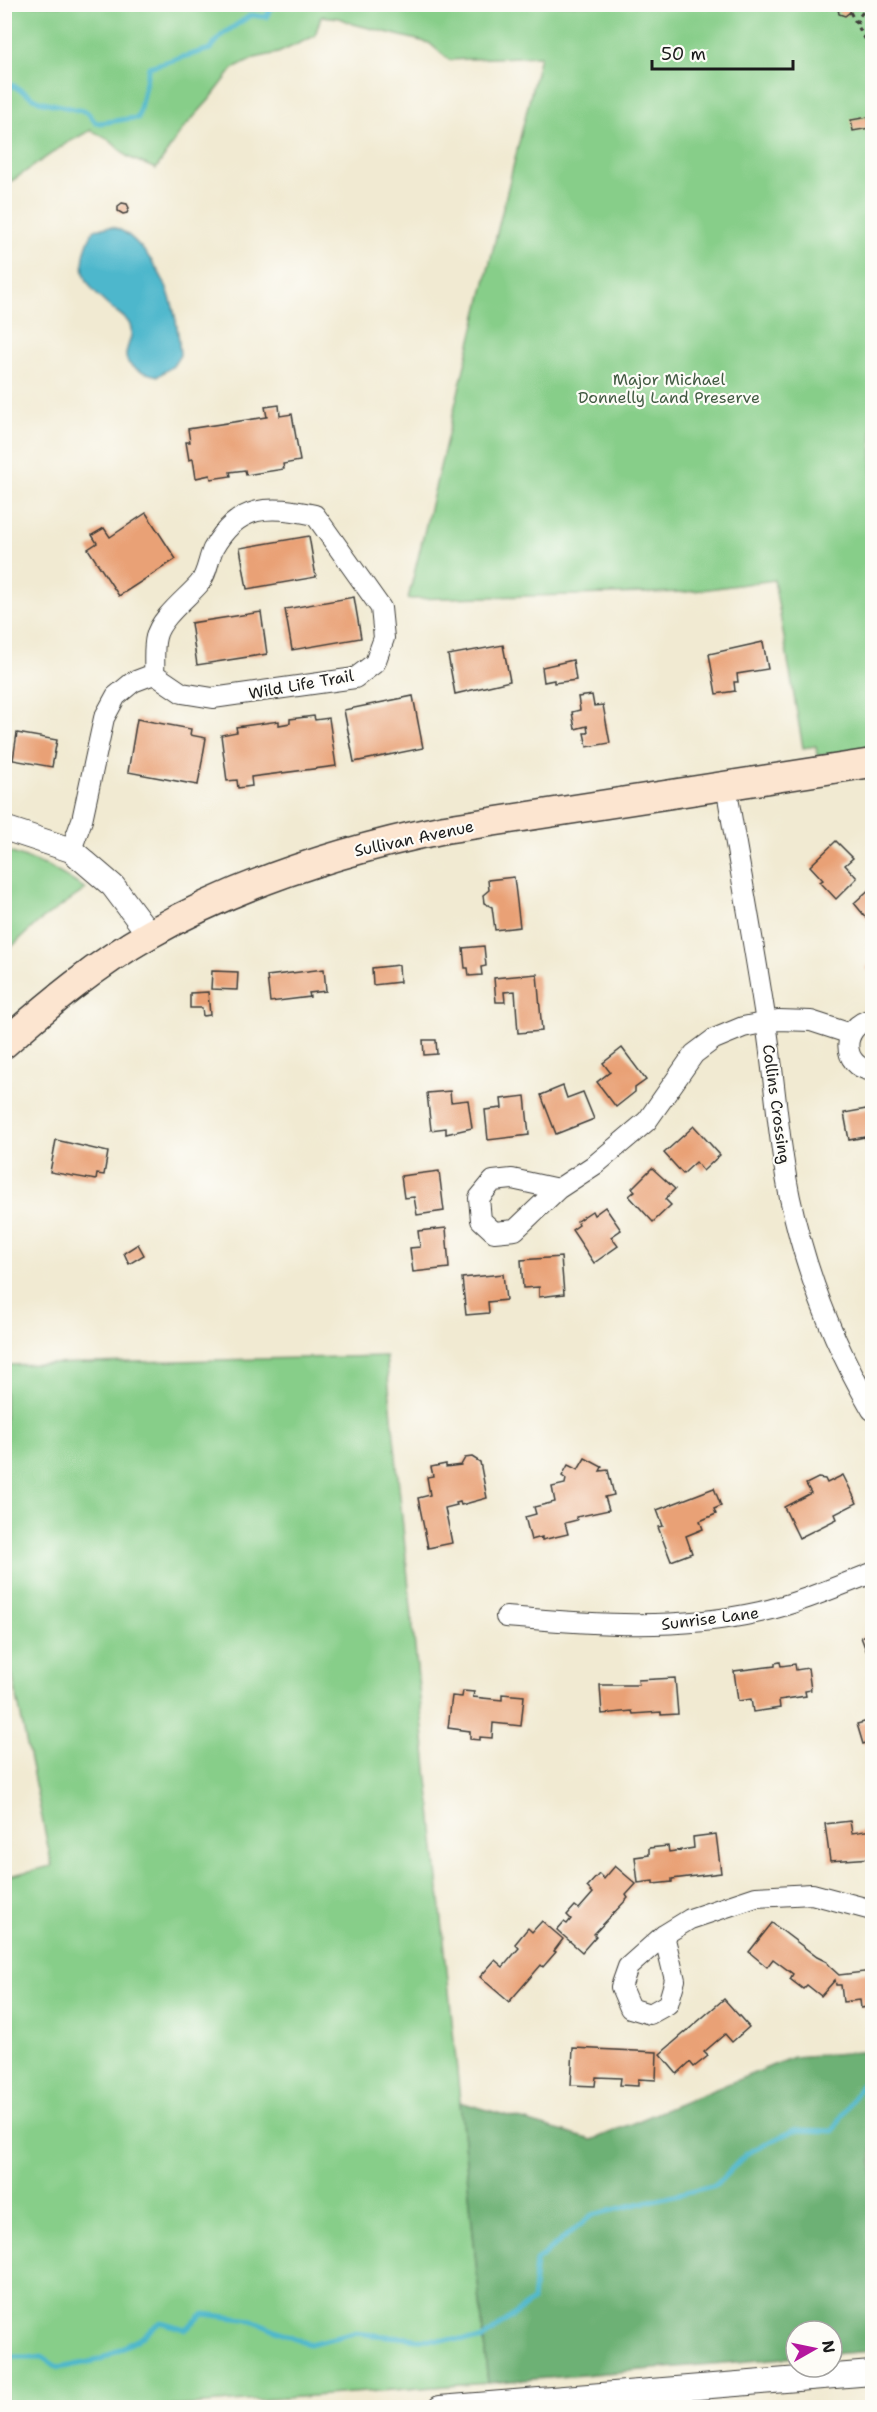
<svg xmlns="http://www.w3.org/2000/svg" width="877" height="2412" font-family="'Shantell Sans',sans-serif">
	<rect width="100%" height="100%" fill="#fdfcf7"/>
	<filter id="ink" filterUnits="userSpaceOnUse"><feTurbulence type="fractalNoise" baseFrequency=".0167" numOctaves="2"/><feDisplacementMap in="SourceGraphic" scale="12" xChannelSelector="R" yChannelSelector="G"/><feConvolveMatrix kernelMatrix="1 2 1 2 8 2 1 2 1" color-interpolation-filters="sRGB"/></filter>
	<filter id="wash" filterUnits="userSpaceOnUse"><feTurbulence type="fractalNoise" baseFrequency=".008" numOctaves="4" result="noise"/><feDisplacementMap in="SourceGraphic" scale="24" xChannelSelector="R" yChannelSelector="G"/><feGaussianBlur stdDeviation="1.35" result="paint"/><feColorMatrix in="noise" values="0 0 0 0 0 0 0 0 0 0 0 0 0 0 0 0 0 1.4 0 .05"/><feComposite in="paint" operator="in"/></filter>
	<g filter="url(#wash)">
		<rect width="100%" height="100%" fill="#f1ead2"/>
		<!-- green -->
		<g fill="#87ce89" stroke="#527552" stroke-width="1.5">
			<path d="M5 5H872V750L817 756 816 746 803 748 774 580 687 592 408 599 540 56 449 60 429 43 353 24 340 18 321 16 315 36 278 53 255 58 233 69 210 99 182 130 156 169 128 157 109 140 91 130 67 143 13 180 5 184Z"/>
			<path d="M4 850 50 867 86 889 37 923 5 953Z"/>
			<path d="M386 1356 488 2383 164 2407H5L4 1877 52 1866 8 1654H5V1365Z"/>
		</g>
		<!-- forest -->
		<path fill="#6db175" stroke="#446648" stroke-width="1.5" d="M872 2051V2351L832 2354V2331H796V2357L488 2383 460 2102 592 2140 793 2057Z"/>
		<!-- water -->
		<path fill="#4eb7cc" stroke="#356a74" stroke-width="1.5" d="M112 227C135 232 160 270 168 291 175 310 179 335 180 355L173 366 158 376C100 364 141 343 129 323 125 317 117 312 111 308 82 284 75 266 93 231L99 228Z"/>
		<g fill="none" stroke-linecap="round" stroke-linejoin="round">
			<!-- stream -->
			<g stroke="#4eb7cc" stroke-width="5">
				<path d="M4 92 12 85 39 101 87 112 96 123C111 123 123 118 138 118L149 67 210 49 223 34 251 15 266 17 274 4"/>
				<path d="M4 2357H42L59 2368 99 2360 137 2340 161 2322 185 2329 204 2314 252 2320 309 2344 354 2333 418 2339 481 2340 532 2301 536 2261 592 2215 716 2185 746 2154 794 2130 833 2131 861 2085 872 2086"/>
			</g>
		</g>
		<g id="blocks">
			<!-- building -->
			<g fill="#e9a176">
				<path d="M837 4H851L850 12 845 16 839 14Z"/>
				<path d="M868 117 870 128 853 131 851 120Z"/>
				<path d="M122 203 127 204 129 208 127 213 123 214 118 211V206Z"/>
				<path d="M279 405 280 416 292 414 300 461 283 464 284 469 246 475 245 470 230 472 231 476 211 479 210 475 196 478 193 459 189 460 186 442H190L188 429 267 417 265 407Z"/>
				<path d="M146 513 176 559 119 596 88 549 97 543 92 535 104 528 110 537Z"/>
				<path d="M309 536 316 577 247 589 240 548Z"/>
				<path d="M354 597 361 638 292 650 285 609Z"/>
				<path d="M261 612 267 654 197 665 191 623Z"/>
				<path d="M763 642 768 669 737 674 738 682H734L735 691 716 694 709 654Z"/>
				<path d="M503 645 510 681 455 694 448 655Z"/>
				<path d="M573 660 576 680 554 683V680L544 682 542 667Z"/>
				<path d="M592 695 594 706 603 705 610 743 587 747 584 733H588L587 726 575 729 572 712 580 710 578 697Z"/>
				<path d="M413 696 423 748 354 762 344 710Z"/>
				<path d="M314 716 315 720 329 718 336 766 251 777 252 786 238 788 237 780 227 781 221 735 237 732 236 727 279 721V725L290 723V719Z"/>
				<path d="M137 719 191 729 190 735 206 738 198 785 128 772Z"/>
				<path d="M17 733 57 740 52 767 13 760Z"/>
				<path d="M836 841 853 858 845 865 857 878 836 899 820 882 823 880 810 866Z"/>
				<path d="M514 877 520 927 495 930 492 907 484 903 483 895 489 890 488 880Z"/>
				<path d="M872 887V925L854 903Z"/>
				<path d="M484 946 486 966 481 967 482 975 469 976 468 968H465L463 948Z"/>
				<path d="M872 961V975L866 968Z"/>
				<path d="M399 965 400 982 373 985 372 968Z"/>
				<path d="M324 969 326 991 309 993 310 997 270 1002 267 976Z"/>
				<path d="M212 971 238 972 237 990 211 989Z"/>
				<path d="M537 974 542 1031 518 1033 515 991 504 992 505 1002H496L494 978Z"/>
				<path d="M208 992 210 1015 203 1016 202 1008H190V993Z"/>
				<path d="M423 1040H436L437 1054 424 1055Z"/>
				<path d="M622 1048 646 1080 635 1088V1092L616 1107 597 1082 610 1072 603 1063Z"/>
				<path d="M563 1086 567 1098 583 1092 594 1119 556 1134 541 1095Z"/>
				<path d="M450 1091 451 1102 468 1100 472 1128 446 1134V1128L431 1130 427 1093Z"/>
				<path d="M525 1096 529 1135 488 1140 485 1110 502 1108 501 1099Z"/>
				<path d="M872 1108V1147L867 1148 865 1137 849 1140 844 1113Z"/>
				<path d="M694 1126 720 1155 703 1171 696 1162 683 1174 664 1153Z"/>
				<path d="M56 1140 108 1152 104 1175 97 1174 96 1180 50 1172Z"/>
				<path d="M652 1168 675 1189 665 1199 671 1205 653 1222 629 1196 635 1191 632 1188Z"/>
				<path d="M439 1171 444 1211 417 1215 414 1197 404 1198 401 1176Z"/>
				<path d="M605 1207 621 1230 611 1237 618 1246 594 1263 572 1230 579 1225 577 1221 592 1211 594 1215Z"/>
				<path d="M446 1228 449 1268 413 1272 410 1248 420 1247 418 1231Z"/>
				<path d="M138 1244 144 1255 129 1264 124 1253Z"/>
				<path d="M561 1257 564 1294 539 1297V1287L523 1288 521 1260Z"/>
				<path d="M503 1274 506 1300 488 1302 489 1313 466 1315 462 1278Z"/>
				<path d="M472 1457 480 1462 487 1498 461 1505 460 1502 456 1503 457 1505 445 1508 452 1543 428 1548 418 1498 430 1495 427 1477 433 1476 431 1467 446 1464V1467L461 1465 465 1458Z"/>
				<path d="M585 1458 602 1467 600 1471 608 1470 614 1495 605 1497 609 1510 576 1517 577 1520 565 1523 568 1534 542 1540V1537L531 1540 525 1517 536 1514 534 1507 555 1502 552 1487 565 1484 566 1479 562 1476 568 1465 578 1470Z"/>
				<path d="M843 1475 857 1503 835 1514 837 1519 799 1538 784 1507 811 1493 806 1484 818 1478 825 1479 827 1483Z"/>
				<path d="M714 1488 721 1506 714 1509 716 1514 700 1521 703 1529 686 1536 692 1553 671 1561 658 1527 663 1526 657 1510Z"/>
				<path d="M872 1633V1666L861 1637Z"/>
				<path d="M780 1662 781 1666 795 1664 796 1670 808 1668 811 1690 805 1691 806 1696 779 1700 780 1708 753 1712 751 1699 738 1701 734 1671 775 1666V1663Z"/>
				<path d="M675 1678 678 1714 661 1715V1712L633 1714 632 1711 602 1714 600 1685H639L638 1680Z"/>
				<path d="M463 1691 474 1692 473 1697 502 1700V1694L524 1696 521 1726 493 1723 492 1738 480 1737V1740L470 1739V1731L448 1728 452 1696 462 1697Z"/>
				<path d="M868 1721 872 1741 863 1744 857 1724Z"/>
				<path d="M850 1821 852 1833 872 1830V1858L830 1861 825 1824Z"/>
				<path d="M716 1834 721 1873 672 1879V1882L653 1884V1881L638 1883 635 1857 649 1855V1848L668 1846 669 1852 694 1848 693 1837Z"/>
				<path d="M615 1866 636 1884 626 1895 628 1898 594 1934 596 1936 582 1952 557 1930 564 1922 567 1924 571 1919 567 1915 575 1906 579 1909 593 1893 587 1887 599 1874 604 1879Z"/>
				<path d="M542 1921 563 1939 554 1951 556 1952 543 1967 541 1965 509 2002 480 1977 495 1960 503 1967 519 1948 515 1944 528 1928 532 1932Z"/>
				<path d="M772 1923 817 1957 827 1962 828 1965 839 1975 872 1971V2006L861 2008 860 2000 843 2002 841 1985H836L835 1980 821 1996 807 1985 803 1989 790 1979 793 1974 773 1959 767 1967 749 1952Z"/>
				<path d="M724 1999 749 2027 732 2042 725 2034 704 2052 708 2056 694 2067 690 2062 677 2074 660 2054Z"/>
				<path d="M573 2048 657 2052 656 2080 638 2079V2086L620 2085 621 2078 596 2077 595 2086 571 2085Z"/>
			</g>
		</g>
	</g>
	<g filter="url(#ink)">
		<use href="#blocks" fill-opacity="0" stroke="#3c3b37" stroke-width="1.5"/>
		<g fill="none" stroke-linecap="round" stroke-linejoin="round">
			<defs>
				<g id="minor">
					<path d="M726 785C739 864 754 943 766 1023 775 1081 778 1141 790 1198 806 1272 834 1345 872 1410"/>
					<path d="M71 850 82 820 104 718 116 696 133 682 154 674 182 693 213 698 355 678 375 663 384 638 381 608 315 515C269 505 238 504 213 549 208 560 207 575 199 584 188 597 160 618 156 637 153 648 155 662 154 674"/>
					<path d="M872 1019C841 1025 840 1066 872 1071"/>
					<path d="M558 1189 512 1179 493 1181 479 1198 481 1220 494 1232 515 1230 558 1189 596 1164 647 1121 694 1054 714 1039 743 1027 778 1020 811 1021 851 1034"/>
					<path d="M506 1617C592 1624 674 1631 760 1612 799 1603 836 1587 872 1573"/>
					<path d="M664 1935 675 1980 668 2004 650 2014 630 2008 621 1987 628 1967 664 1935 690 1919 756 1897 812 1894 872 1910"/>
				</g>
				<g id="tertiary">
					<path d="M4 828 71 850 113 886 149 934"/>
					<path d="M440 2408 872 2373"/>
				</g>
				<path id="secondary" d="M4 1044C49 1004 97 964 150 934 241 882 343 850 445 829L872 763"/>
			</defs>
			<!-- minor casing -->
			<use href="#minor" stroke="#3c3b37" stroke-width="22"/>
			<!-- tertiary casing -->
			<use href="#tertiary" stroke="#3c3b37" stroke-width="26"/>
			<!-- secondary casing -->
			<use href="#secondary" stroke="#3c3b37" stroke-width="31"/>
			<!-- path -->
			<g stroke="#3c3b37" stroke-width="3" stroke-dasharray="4.5 4.5" stroke-linecap="butt">
				<path d="M850 12 872 51"/>
				<path d="M857 24 859 17 869 4"/>
			</g>
			<!-- minor -->
			<use href="#minor" stroke="#fff" stroke-width="20"/>
			<!-- tertiary -->
			<use href="#tertiary" stroke="#fff" stroke-width="24"/>
			<!-- secondary -->
			<use href="#secondary" stroke="#fce5d0" stroke-width="28"/>
		</g>
	</g>
	<g text-anchor="middle" stroke-width="4.5" stroke-linejoin="round" paint-order="stroke">
		<!-- park labels -->
		<g font-size="16" fill="#415a42" stroke="#fdfcf7">
			<text x="669" y="385">Major Michael<tspan x="669" dy="18">Donnelly Land Preserve</tspan></text>
		</g>
		<!-- street labels -->
		<g font-size="16" fill="#1c1c1c" stroke="#fdfcf7">
			<text transform="translate(301 684) rotate(-10)" y="6">Wild Life Trail</text>
			<text transform="translate(414 838) rotate(-12)" y="6">Sullivan Avenue</text>
			<text transform="translate(777 1104) rotate(82)" y="6">Collins Crossing</text>
			<text transform="translate(710 1618) rotate(-7)" y="6">Sunrise Lane</text>
		</g>
	</g>
	<!-- margin -->
	<rect width="877" height="2412" fill="none" stroke="#fdfcf7" stroke-width="24"/>
	<!-- north arrow -->
	<g transform="translate(814 2349) rotate(81)"><circle r="28" fill="#fdfcf7" stroke="#a3a29f" stroke-width="1.5"/>
	<path d="M0-4.5L10 22L0 15L-10 22Z" fill="#b5179e"/>
	<text y="-9" font-size="16" font-weight="bold" text-anchor="middle" fill="#1c1c1c">N</text>
	</g>
	<!-- scale -->
	<path d="M652 60v9h141v-9" fill="none" stroke="#1c1c1c" stroke-width="3"/>
	<text x="661" y="60" font-size="18" fill="#1c1c1c" stroke="#fdfcf7" stroke-width="4.5" paint-order="stroke">50 m</text>
</svg>
